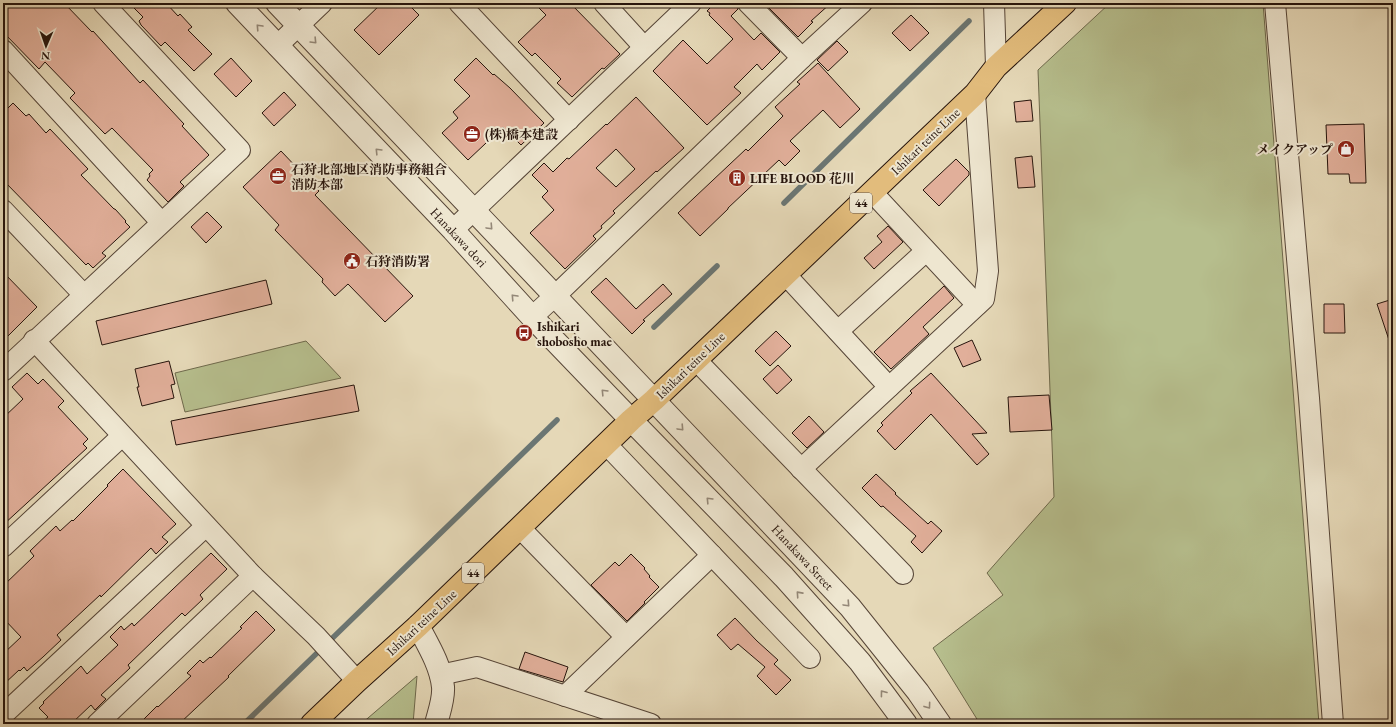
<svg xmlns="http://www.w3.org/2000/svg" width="1396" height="727" font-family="'EB Garamond','Noto Serif JP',serif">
	<rect width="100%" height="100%" fill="#e5d8b7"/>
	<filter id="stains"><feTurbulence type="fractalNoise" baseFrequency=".005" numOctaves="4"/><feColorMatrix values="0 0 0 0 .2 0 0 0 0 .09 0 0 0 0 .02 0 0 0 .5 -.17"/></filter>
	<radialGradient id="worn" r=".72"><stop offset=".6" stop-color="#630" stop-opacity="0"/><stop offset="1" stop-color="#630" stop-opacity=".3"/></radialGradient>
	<!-- green -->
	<g fill="#b6be8d" stroke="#6e694c">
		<path d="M1110 3H1263L1319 724H980L933 648 1003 595 987 573 1054 497 1038 70Z"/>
		<path d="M306 341 341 378 185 412 175 373Z"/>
		<path d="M417 676 413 724H361Z"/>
	</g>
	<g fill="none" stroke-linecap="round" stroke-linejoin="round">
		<!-- stream -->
		<g stroke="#6b7673" stroke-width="5.5">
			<path d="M784 203 969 21"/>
			<path d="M654 327 717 266"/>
			<path d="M244 724 557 420"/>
		</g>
	</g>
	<!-- building -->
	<g fill="#e1af9a" stroke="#26140c" fill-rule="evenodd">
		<path d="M3 3H64L92 32 93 31 140 83 143 80 184 124 182 126 209 155 180 182 184 186 168 202 147 180 150 176 149 174 153 170 112 128 105 134 70 98 75 93 45 62 39 69 3 32Z"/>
		<path d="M129 3H166L178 16 180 14 192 27 188 30 212 54 194 71 165 42 161 46 141 25 139 21 143 17Z"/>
		<path d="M382 3H407L419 15 379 55 354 30Z"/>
		<path d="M534 3H570L620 54 604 69 602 68 572 97 557 83 561 79 535 53 532 56 518 42 546 15Z"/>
		<path d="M715 3H737L738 9 731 16 754 40 761 33 780 52 762 70 757 64 734 87 741 93 707 125 653 71 683 40 707 64 733 39 709 15 710 13 707 11Z"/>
		<path d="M764 3H831L811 21 813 22 798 37Z"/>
		<path d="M911 15 929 33 910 51 892 33Z"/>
		<path d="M837 41 848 52 828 71 817 60Z"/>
		<path d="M231 58 252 81 236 97 214 74Z"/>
		<path d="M476 58 493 75 494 74 510 88 544 123 521 145 503 127 468 160 442 133 458 118 453 112 470 96 454 80Z"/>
		<path d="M818 63 860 109 840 128 823 110 790 141 800 151 785 166 779 160 728 208V209L700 236 678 213 746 149 748 151 783 116 775 107 800 84 797 82Z"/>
		<path d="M284 92 296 105 274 126 262 113Z"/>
		<path d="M636 97 684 148 657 172 656 171 613 211 615 213 601 226 602 228 593 236 596 239 565 269 530 233 554 210 542 197 548 191 532 175 544 163 553 172 567 158 569 159 606 124 607 125ZM616 149 635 169 616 187 596 168Z"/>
		<path d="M1031 100 1033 121 1016 122 1014 102Z"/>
		<path d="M13 103 26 116 29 114 46 133 50 129 88 169 81 175 114 209H115L126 221 125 222 130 227 102 253 106 256 93 268 88 263 86 265 3 180V113Z"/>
		<path d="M1364 124 1366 183H1350L1349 174H1328L1326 125Z"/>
		<path d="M281 151 319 191 315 195 413 296 385 322 348 284 335 296 322 282 323 279 275 230 279 225 243 187Z"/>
		<path d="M1032 156 1035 187 1018 188 1015 158Z"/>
		<path d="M956 159 969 172V175L939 206 923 190Z"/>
		<path d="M207 212 222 227 206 243 191 227Z"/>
		<path d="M888 226 903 242 874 269 864 258 882 242 877 236Z"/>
		<path d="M3 272 37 307 3 341Z"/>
		<path d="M606 278 636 309 663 284 672 294 643 320 645 321 632 334 591 292Z"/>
		<path d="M266 280 272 304 102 345 96 321Z"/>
		<path d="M944 286 954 298 923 327 929 334 891 369 874 352Z"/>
		<path d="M1393 299V342L1390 343 1377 304Z"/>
		<path d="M1324 304H1344L1345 333H1324Z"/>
		<path d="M776 331 791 346 770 366 755 351Z"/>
		<path d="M972 340 981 360 963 367 954 348Z"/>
		<path d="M169 361 175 384 171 385 174 398 142 406 137 387H139L135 369Z"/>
		<path d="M778 365 792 380 777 394 763 379Z"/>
		<path d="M27 373 38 384 43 379 64 401 58 407 88 439 83 444 87 448 3 525V418L23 399 12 387Z"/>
		<path d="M931 373 987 433 972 434 989 454 977 465 931 414 895 450 877 431 883 425 881 423 912 393 910 391Z"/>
		<path d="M354 385 359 411 176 445 171 421Z"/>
		<path d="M1049 395 1052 430 1010 432 1008 397Z"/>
		<path d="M809 416 824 432 807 448 792 433Z"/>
		<path d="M123 469 176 524 162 537 168 542 156 554 151 548 101 597 100 595 57 635 61 640 43 657 27 671 24 667 20 671 19 670 3 685V654L21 637 3 618V586L34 556 30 551 56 526 60 531 72 520 73 521 108 486 107 485Z"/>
		<path d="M876 474 896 493 895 494 928 524 931 521 942 531 922 553 911 542 916 536 883 506 881 507 862 488Z"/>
		<path d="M211 553 227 569 200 595 203 599 185 616 182 613 128 665 130 668 101 695 106 699 95 710 91 705 71 724H40L48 717 39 708 44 703 43 702 81 666 87 674 118 645 110 637 121 626 124 630 132 623 134 626Z"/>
		<path d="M631 554 645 568 644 569 650 576 649 577 659 587 644 602 645 603 627 621 591 585 615 562 619 566Z"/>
		<path d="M256 611 275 630 228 676 229 677 179 724H139L157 706 158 707 191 676 187 673 200 660 203 663 210 657 211 658 242 628 240 627Z"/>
		<path d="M735 618 757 641 778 660 774 664 791 680 776 695 757 676 765 667 738 644 731 650 717 635Z"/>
		<path d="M525 652 568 667 563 682 519 669Z"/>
	</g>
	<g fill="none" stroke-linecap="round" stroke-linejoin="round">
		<defs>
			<g id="minor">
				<path d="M459 3 569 120"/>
				<path d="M604 3 644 47"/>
				<path d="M748 3 802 58"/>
				<path d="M994 3 996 67"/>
				<path d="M1275 3 1309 398 1333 724"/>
				<path d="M277 46 322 3"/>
				<path d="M3 50 161 222"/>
				<path d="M872 192 977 305"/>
				<path d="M3 210 84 295"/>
				<path d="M453 230 691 3"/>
				<path d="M785 274 889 387"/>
				<path d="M532 317 555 296 802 58 862 3"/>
				<path d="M838 331 926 251"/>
				<path d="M34 340 253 576 316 636 357 681"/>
				<path d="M696 360 903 574"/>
				<path d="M3 371 240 150 103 3"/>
				<path d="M606 444 810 658"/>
				<path d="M801 469 984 299 988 271 975 94"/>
				<path d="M520 528 626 637"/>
				<path d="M3 547 122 436"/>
				<path d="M440 675 477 667 651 724"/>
				<path d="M565 696 712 555"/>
				<path d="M3 715 206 526"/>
				<path d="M97 724 253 576"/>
			</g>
			<g id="tertiary">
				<path d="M237 3 453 230 532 317 631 420 784 577 860 662 906 724"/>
				<path d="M277 3 850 607 918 692 940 724"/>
				<path d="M418 626C428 645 441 666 443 687 444 699 439 712 436 724"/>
			</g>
			<path id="primary" d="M312 724 357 681 418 626 631 420 654 400 975 94 996 67 1065 3"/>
		</defs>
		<!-- minor casing -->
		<use href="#minor" stroke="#564537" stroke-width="22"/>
		<!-- tertiary casing -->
		<use href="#tertiary" stroke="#564537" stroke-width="24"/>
		<!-- primary casing -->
		<use href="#primary" stroke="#26140c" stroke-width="24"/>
		<!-- minor -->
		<use href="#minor" stroke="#eee6d0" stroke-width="20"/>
		<!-- tertiary -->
		<use href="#tertiary" stroke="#eee6d0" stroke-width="22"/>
		<!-- primary -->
		<use href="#primary" stroke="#e2bc7c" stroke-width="22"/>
	</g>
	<!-- one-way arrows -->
	<defs><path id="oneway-chevron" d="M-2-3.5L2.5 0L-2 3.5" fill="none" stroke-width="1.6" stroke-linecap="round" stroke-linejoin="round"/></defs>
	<g stroke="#948878">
		<use href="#oneway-chevron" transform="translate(259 27) rotate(-133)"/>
		<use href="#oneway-chevron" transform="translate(314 41) rotate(46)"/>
		<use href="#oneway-chevron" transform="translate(378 151) rotate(-134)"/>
		<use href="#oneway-chevron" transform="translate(490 227) rotate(47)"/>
		<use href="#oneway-chevron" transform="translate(514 297) rotate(-133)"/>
		<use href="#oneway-chevron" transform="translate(604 392) rotate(-134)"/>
		<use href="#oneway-chevron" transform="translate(681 428) rotate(47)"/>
		<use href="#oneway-chevron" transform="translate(709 500) rotate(-134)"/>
		<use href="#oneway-chevron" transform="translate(799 594) rotate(-132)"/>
		<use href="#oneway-chevron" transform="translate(847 604) rotate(47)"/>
		<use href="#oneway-chevron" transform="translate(883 693) rotate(-127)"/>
		<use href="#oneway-chevron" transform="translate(928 706) rotate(54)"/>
	</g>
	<!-- icons -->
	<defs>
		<symbol id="office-disc" viewBox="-11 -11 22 22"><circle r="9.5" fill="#8f2418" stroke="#eee6d0"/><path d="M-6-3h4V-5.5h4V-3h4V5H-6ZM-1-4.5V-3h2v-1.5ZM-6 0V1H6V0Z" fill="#fff"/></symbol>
		<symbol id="shop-disc" viewBox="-11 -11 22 22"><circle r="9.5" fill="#8f2418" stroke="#eee6d0"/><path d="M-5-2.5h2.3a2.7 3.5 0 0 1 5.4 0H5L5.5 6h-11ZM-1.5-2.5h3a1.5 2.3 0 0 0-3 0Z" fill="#fff"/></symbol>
		<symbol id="building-disc" viewBox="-11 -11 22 22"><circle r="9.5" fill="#8f2418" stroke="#eee6d0"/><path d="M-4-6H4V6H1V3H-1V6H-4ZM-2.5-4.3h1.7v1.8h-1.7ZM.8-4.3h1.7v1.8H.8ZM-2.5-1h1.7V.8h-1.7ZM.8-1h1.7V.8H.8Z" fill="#fff"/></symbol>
		<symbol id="civic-disc" viewBox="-11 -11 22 22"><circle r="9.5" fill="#8f2418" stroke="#eee6d0"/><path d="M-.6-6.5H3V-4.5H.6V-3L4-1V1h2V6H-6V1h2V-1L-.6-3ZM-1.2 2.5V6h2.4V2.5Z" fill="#fff"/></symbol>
		<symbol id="bus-disc" viewBox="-11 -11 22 22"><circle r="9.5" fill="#8f2418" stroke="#eee6d0"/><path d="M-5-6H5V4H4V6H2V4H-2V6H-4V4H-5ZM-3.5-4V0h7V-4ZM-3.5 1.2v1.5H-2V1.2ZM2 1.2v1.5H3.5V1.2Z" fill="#fff"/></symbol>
	</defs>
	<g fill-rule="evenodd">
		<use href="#office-disc" x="462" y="124" width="20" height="20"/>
		<use href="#shop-disc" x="1336" y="139" width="20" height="20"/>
		<use href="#office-disc" x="268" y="166" width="20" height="20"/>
		<use href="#building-disc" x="727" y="168" width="20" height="20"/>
		<use href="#civic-disc" x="342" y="251" width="20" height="20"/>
		<use href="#bus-disc" x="514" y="323" width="20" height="20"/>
	</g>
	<g text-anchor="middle" stroke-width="4" stroke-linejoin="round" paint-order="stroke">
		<!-- shield labels -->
		<g fill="#eee6d0" stroke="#625347" stroke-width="1">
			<rect x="850" y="193" width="22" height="20" rx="3"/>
			<rect x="462" y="563" width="22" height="20" rx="3"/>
		</g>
		<g font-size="12" font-weight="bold" fill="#26140c">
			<text x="861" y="207">44</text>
			<text x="473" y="577">44</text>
		</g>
		<!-- poi labels -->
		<g font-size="13" font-weight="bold" fill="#26140c" stroke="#eee6d0" text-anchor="start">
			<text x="485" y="139">(株)橋本建設</text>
			<text x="1333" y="154" text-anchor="end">メイクアップ</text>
			<text x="291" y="174">石狩北部地区消防事務組合<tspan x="291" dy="15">消防本部</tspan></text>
			<text x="750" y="183">LIFE BLOOD 花川</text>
			<text x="365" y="266">石狩消防署</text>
			<text x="537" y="331">Ishikari<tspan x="537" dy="15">shobosho mae</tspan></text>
		</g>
		<!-- street labels -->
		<g font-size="13" fill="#26140c" stroke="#eee6d0">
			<text transform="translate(925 141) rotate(-44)" y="5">Ishikari teine Line</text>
			<text transform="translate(459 237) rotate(47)" y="5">Hanakawa dori</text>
			<text transform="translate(690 365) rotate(-44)" y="5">Ishikari teine Line</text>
			<text transform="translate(803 557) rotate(47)" y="5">Hanakawa Street</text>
			<text transform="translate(421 622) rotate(-43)" y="5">Ishikari teine Line</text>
		</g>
	</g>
	<!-- margin -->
	<rect width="1396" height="727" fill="none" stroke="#e5d8b7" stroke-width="16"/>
	<rect x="4" y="4" width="1388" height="719" fill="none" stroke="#26140c" stroke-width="2"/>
	<rect x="8" y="8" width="1380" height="711" fill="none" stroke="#26140c"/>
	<!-- north arrow -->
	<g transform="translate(46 46) rotate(182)" stroke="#eee6d0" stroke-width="3" paint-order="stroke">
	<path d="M0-3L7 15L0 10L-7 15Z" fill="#26140c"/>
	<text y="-6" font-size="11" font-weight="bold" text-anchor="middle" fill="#26140c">N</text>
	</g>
	<rect width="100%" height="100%" filter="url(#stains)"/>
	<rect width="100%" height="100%" fill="url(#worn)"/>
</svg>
